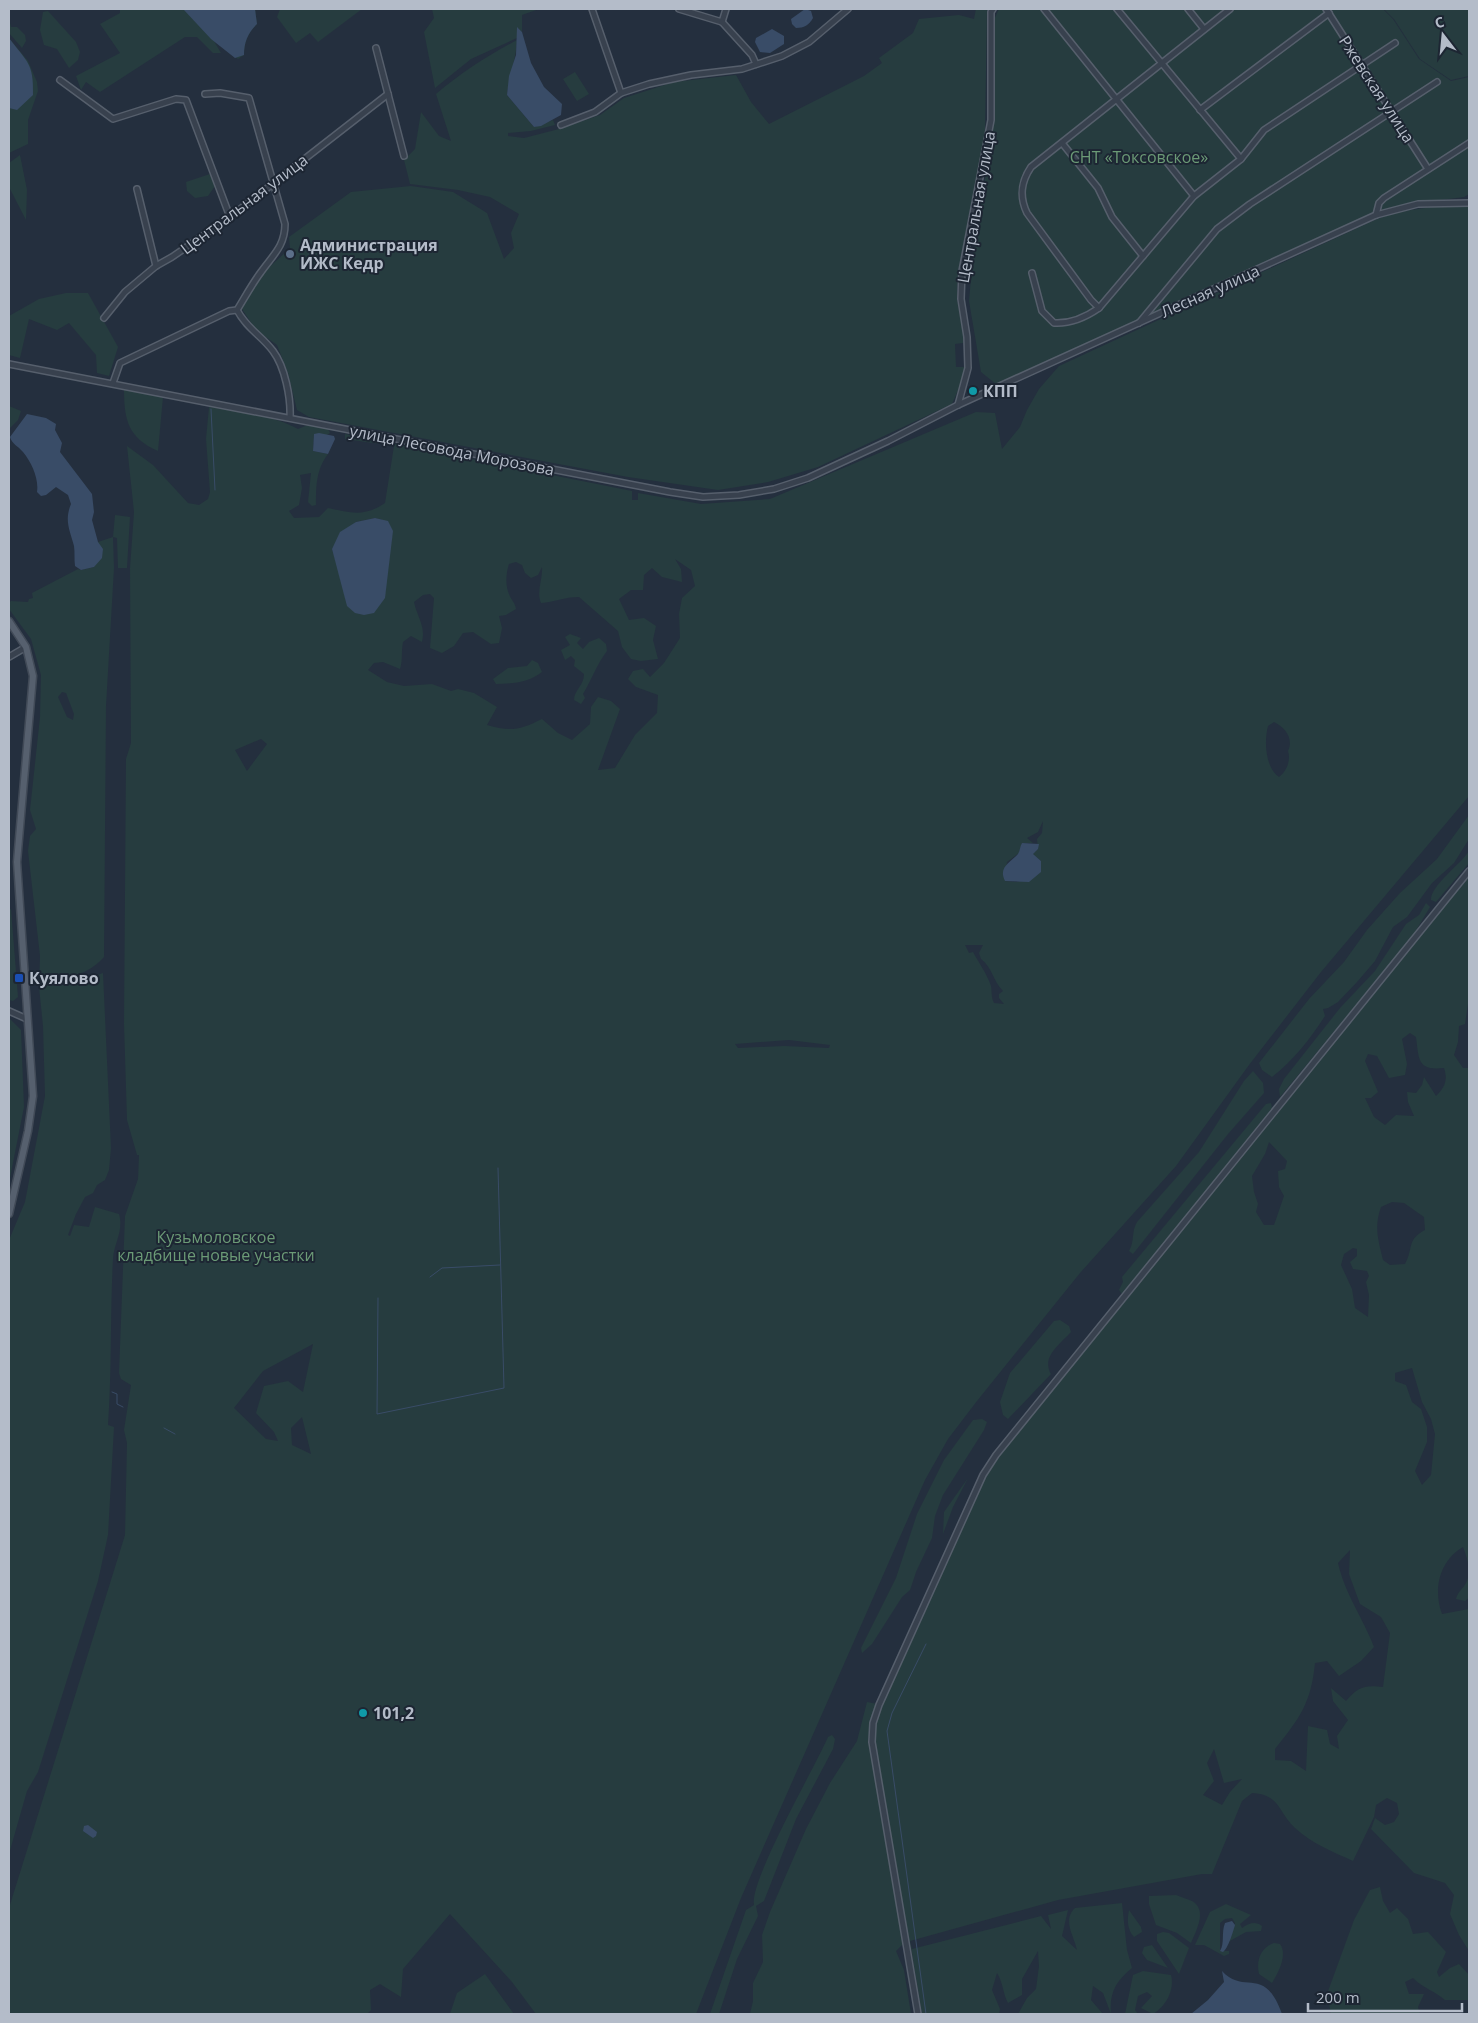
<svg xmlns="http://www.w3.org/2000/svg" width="1478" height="2023" font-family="'Open Sans',sans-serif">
	<rect width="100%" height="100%" fill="#242f3e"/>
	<!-- green -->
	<g fill="#263c3f" fill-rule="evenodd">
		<path d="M120 9H255L257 24C248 33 244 42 244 55L238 59 214 41 221 53H213L197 37H185L100 92 86 82 81 90 76 76 120 53 100 24 120 13Z"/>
		<path d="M280 9H362L318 42 310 33 296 43 277 17Z"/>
		<path d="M432 9H539L522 15V32L517 28V38L471 59 435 88 424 32 434 18Z"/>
		<path d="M976 9H987L985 132 958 272 957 299 963 330V343L955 344 956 367H965L963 379 952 404 818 467 768 482 718 490 628 477 309 417 297 410 288 373 277 345 256 330 242 309 262 274 290 248 289 237 351 192 411 186 453 192 487 213 504 259 514 248 511 233 519 214 490 197 458 190 410 184 404 160 415 149 421 112 439 136 451 141 436 94C462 72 487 56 517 40 516 60 509 76 507 95L534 127 553 120 555 125 531 131 508 133V136L524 138 559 129 600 115 624 98 674 82 736 75 751 102 769 124 864 76 882 63 879 58 913 33 919 19 959 15 974 19Z"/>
		<path d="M999 9H1383L1393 19 1419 59 1451 81 1469 77V194L1464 197 1403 205 1375 214 996 384 981 372 969 301 973 255 992 134 993 22Z"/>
		<path d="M1384 9H1469V76L1451 80 1420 59 1394 19Z"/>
		<path d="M48 11 76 42 80 52 78 60 69 68 57 49 44 45 40 30 43 12Z"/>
		<path d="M9 19 11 27H17L25 35 26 41 22 48 9 33Z"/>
		<path d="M9 38 28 61 37 82 38 91 28 120V144L9 153Z"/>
		<path d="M575 72 589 94 577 101 563 79Z"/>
		<path d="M20 155 27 190 26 220 9 187V163Z"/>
		<path d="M210 174 215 186 208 196 195 198 187 191 186 182Z"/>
		<path d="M1439 206H1469V796L1321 972 1249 1065 1176 1166 1080 1273 977 1401 948 1439 925 1480 741 1898 696 2014H536L512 1982 450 1914 403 1969 401 1997 380 1984 370 1990 371 2010 367 2014H9V1908L125 1535 127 1443 124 1430 131 1385 121 1379 119 1373 125 1216 138 1179 139 1155H137L127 1120 124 1024 126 759 131 743 130 568 134 512 127 446 153 465 188 503 199 505 208 499 210 492 206 439 209 407C237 412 273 415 298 429L308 425 328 429 330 433 327 435H314L313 451 328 454C316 470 316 486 316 505L312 506 308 502 311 473 300 475 302 488 299 505 289 511 294 518 319 517 328 508C352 513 364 517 385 503L394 446 345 439V434L632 491V500H638V493L701 504 770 499 976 412 995 413 1002 449 1020 427 1027 410 1039 389 1059 366 1377 219 1397 212ZM375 518 382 520 392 539 388 555V574L337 565 332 549 356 522ZM675 559 691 570 695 586 682 598 679 614 680 638 664 663 650 677 643 669 633 671 628 679 636 687 658 695 657 713 635 735 615 768 598 770 620 709 611 701 598 697 591 707 590 724 572 740 558 733 542 719C520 730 510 732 487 725L497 707 474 693 458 689 451 691 432 684 404 686 387 682 368 670 374 663 383 662 400 669C403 660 401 652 403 642L411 636 422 642C426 626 417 617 414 602L423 595 430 594 434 598 430 648 442 653 454 646 463 633 473 632 491 644 499 643 502 628 499 616 506 615 516 609C515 602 511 600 509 594 505 585 506 573 509 564L516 562 522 565 525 573 531 578 538 575 542 567C543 579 536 592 541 603 554 602 564 597 579 597L618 631 622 647 631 659 641 661 658 659 653 640 656 626 644 618 629 620 619 599 631 590H643L644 575 652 568 662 577 682 582 681 569ZM1274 722C1285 727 1294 739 1288 751 1291 760 1287 771 1279 777 1265 767 1264 741 1268 726ZM261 739 267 744 247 771 235 750ZM1043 821 1042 833 1037 839 1038 849 1032 854 1041 861 1036 874 1017 882 1005 881 1007 862 1019 853 1022 843H1033L1027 838 1038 832ZM965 945H983L979 953 981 959C992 967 993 981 1003 991L999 994V998L1004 1004 994 1003C991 997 992 992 991 986 987 974 979 963 973 952L969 953ZM789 1040 830 1045 829 1048 784 1046 738 1048 735 1044ZM313 1344 303 1392 288 1381 264 1386 256 1413 274 1432 278 1441 266 1439 234 1408 263 1371ZM302 1417 311 1454 292 1445 291 1428Z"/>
		<path d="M66 293H88L118 347 109 376 97 373 96 355 69 323 57 330 29 319 20 358 9 355V316L39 299Z"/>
		<path d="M124 389 163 397 158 451C128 438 124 420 124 389Z"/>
		<path d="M9 406 21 411 18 420 9 429Z"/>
		<path d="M115 515 130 517 127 568H118L117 538 113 537 114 568 106 706 104 957C93 970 77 977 59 977L56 983 71 984 103 973 111 1148 109 1170 105 1180 97 1185 93 1193 85 1197 76 1214 68 1235 70 1236 74 1225 89 1227 95 1207 119 1214C124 1231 114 1243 113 1259 110 1314 112 1369 108 1425L114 1427 108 1535 98 1581 38 1772 27 1791 9 1854V1240L25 1202 45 1096 43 1026 39 987 40 956 28 851 30 836 36 829 30 810 40 717 41 675 31 639 9 609V603L11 601 28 602 29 599 33 598 32 593 78 569 81 570 94 567 98 542 113 537ZM62 692 66 693 74 714 73 720 67 717 58 697Z"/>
		<path d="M570 634 581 638 577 643 583 649 589 642 599 638 606 644 607 651C597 664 592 679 583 694L585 698 581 704 574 700C574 690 584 686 584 674L574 666 575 660 571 656 565 660 561 650 570 645 565 637Z"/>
		<path d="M532 660 538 663 542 672C530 682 512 684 496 684L493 679 508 668 527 666Z"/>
		<path d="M1469 815V839L1454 863 1432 883 1407 917 1393 927 1375 961 1357 982 1338 1002 1328 1008 1323 1009 1325 1016C1310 1039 1294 1060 1272 1077L1262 1070 1259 1063 1309 999 1344 962 1367 930 1400 893 1437 859Z"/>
		<path d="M1469 851V863L1436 902 1431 900C1430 886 1461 864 1469 851Z"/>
		<path d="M1469 874V997L1465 1024 1459 1026 1458 1042 1454 1055 1463 1068H1468L1469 1062V1598L1465 1601 1456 1599C1458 1591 1463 1589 1466 1583 1472 1572 1467 1557 1463 1547 1439 1561 1433 1590 1442 1614L1469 1609V1951L1459 1935 1450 1914 1454 1895 1445 1883 1414 1873 1371 1829 1375 1818 1385 1825 1394 1822 1399 1814 1397 1803 1387 1798 1376 1805 1374 1817 1353 1861C1333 1852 1311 1843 1295 1828 1277 1811 1281 1795 1252 1793L1242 1801 1212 1874H1202L1058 1900 910 1941 912 1949 1041 1916 1051 1929 1048 1915 1068 1910 1062 1936 1077 1950C1074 1936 1062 1920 1075 1908L1122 1903 1127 1950 1132 1968C1116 1981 1109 1993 1111 2014L1103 1993 1093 1986 1091 2000 1103 2014H1018L1027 1998 1036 1989 1039 1966 1038 1951 1022 1979V1995L1008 2003C1003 1994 1003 1982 997 1973L992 1990 1000 2009 999 2014H922L910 1942 908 1941 873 1729 880 1707 985 1476 998 1457ZM1410 1033 1416 1037C1419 1059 1417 1071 1444 1068 1448 1080 1445 1087 1436 1096L1424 1077 1422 1085 1416 1093 1407 1092 1408 1102 1414 1116 1396 1115 1385 1125 1374 1117 1365 1098H1371L1378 1092 1365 1061 1368 1054 1377 1056 1389 1078 1405 1075 1407 1064 1402 1039ZM1269 1142 1287 1161 1285 1169 1278 1171 1279 1187 1284 1196 1274 1225H1264L1256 1212 1258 1204 1254 1192 1252 1176 1265 1154ZM1392 1202 1404 1203 1424 1217 1425 1230C1406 1240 1414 1248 1405 1264L1390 1265 1383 1260C1378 1239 1374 1227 1381 1207ZM1353 1248 1357 1249V1256L1350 1262 1353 1269 1367 1271 1369 1276 1366 1282 1369 1295 1368 1317 1355 1308 1352 1289 1341 1265 1344 1254ZM1412 1368 1422 1402 1431 1419 1435 1434 1431 1475 1422 1485 1415 1471 1427 1442V1427L1421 1409 1412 1402 1406 1385 1395 1381V1373ZM1350 1550 1349 1574 1360 1604 1381 1617 1390 1633 1383 1687C1365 1685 1359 1686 1346 1701L1331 1688 1333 1701 1348 1720 1337 1736 1339 1749 1330 1744 1327 1730 1308 1726 1306 1771 1291 1761 1275 1760V1749C1300 1718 1311 1703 1315 1663L1327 1661 1339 1676 1361 1661 1374 1647C1363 1618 1345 1594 1338 1563ZM1214 1749 1224 1783 1242 1779 1230 1792 1222 1805 1203 1795 1214 1781 1207 1763Z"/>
		<path d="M1426 903 1430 907 1412 937 1280 1097 1279 1089 1284 1079 1340 1008 1375 971 1406 924 1419 915Z"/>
		<path d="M11 909 18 997 13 1001 9 1000V910Z"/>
		<path d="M9 1018 21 1030 24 1107 9 1183Z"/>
		<path d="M1253 1071 1263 1083 1264 1093 1228 1134 1133 1254 1129 1251C1135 1241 1131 1232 1137 1222L1199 1152 1244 1081Z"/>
		<path d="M1271 1103 1272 1108 1265 1119 1122 1294 1119 1290 1123 1282 1122 1277 1266 1104Z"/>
		<path d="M1060 1320 1069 1326 1071 1332C1060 1344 1041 1357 1051 1374L1008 1419 1003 1415 1000 1402 1010 1373 1054 1321Z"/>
		<path d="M982 1419 987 1422 984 1430 943 1495 935 1516 932 1538 916 1572 910 1590 902 1597 872 1644 862 1653 861 1648 896 1578 917 1514 944 1460 973 1420Z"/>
		<path d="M968 1478 953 1507 943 1534 944 1512Z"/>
		<path d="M867 1702 877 1704 871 1729 905 1942 896 1951 904 1970 911 2014H750L753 2001V1983L763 1962 762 1935 770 1912 806 1829 830 1783 857 1741Z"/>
		<path d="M832 1735 835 1739 833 1749 796 1819 764 1901 756 1906 758 1916 737 1959 719 2014H710L746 1910 754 1905C749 1881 815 1767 828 1737Z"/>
		<path d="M1380 1887 1383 1901 1390 1913 1397 1908 1408 1919 1413 1934 1428 1932 1446 1952 1437 1972 1439 1977 1450 1968 1459 1964 1469 1975V2000H1445C1435 1991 1423 1988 1413 1978L1405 1982 1409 1994H1424L1418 2007 1420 2014H1331L1327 1994 1354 1920 1370 1890Z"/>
		<path d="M1176 1895C1181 1897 1187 1899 1192 1901 1208 1910 1196 1931 1191 1943L1177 1933 1156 1925 1149 1904V1896Z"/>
		<path d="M1226 1904 1251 1915 1240 1924 1242 1928C1250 1923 1255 1921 1262 1926L1261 1931 1246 1932 1228 1942 1235 1923 1232 1918 1225 1919 1220 1923V1951H1229V1954L1224 1956 1204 1945H1195L1210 1912Z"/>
		<path d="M1129 1910 1141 1927 1142 1932 1134 1937C1127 1930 1127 1919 1129 1910Z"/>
		<path d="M1163 1932 1169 1933 1189 1948 1179 1974 1157 1941V1934Z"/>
		<path d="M1274 1943 1280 1944C1288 1955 1278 1973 1272 1983L1259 1974C1256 1961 1260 1948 1274 1943Z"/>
		<path d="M1152 1945 1168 1968 1147 1960 1142 1953 1144 1947Z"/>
		<path d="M1143 1971 1171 1975C1175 1990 1166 2006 1153 2014L1141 2008 1152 1996 1147 1992 1138 1996 1135 2010 1138 2014H1125L1133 1975Z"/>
		<path d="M485 1974 514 2014H450L457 1993Z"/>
	</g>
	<!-- water -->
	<g fill="#394c67">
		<path d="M178 9H255L257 24C248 33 244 42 244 55L235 58 211 39 184 10Z"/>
		<path d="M805 9 811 11 813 18C809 25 804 28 796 28L792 24 791 19Z"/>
		<path d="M517 27 522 32 531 63 544 87 562 104 561 115 541 126 534 127 507 95 509 76 516 55Z"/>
		<path d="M772 29 784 36V44L770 53 760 52 755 42 756 38Z"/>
		<path d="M9 38C27 62 34 63 33 95L17 110 9 108Z"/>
		<path d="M27 414 46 418 56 424 55 430 62 443 60 452 92 494 94 512 92 520 98 542 103 549 102 558 94 567 81 570 75 566C74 559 75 553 74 546 70 530 64 521 71 504L68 495 56 487 46 495 41 496 37 492C39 479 32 463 23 452 18 446 12 444 10 437Z"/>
		<path d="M319 433 334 436 335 439 328 454 313 451 314 434Z"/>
		<path d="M375 518 388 521 393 531 385 598 374 613 364 615 355 613 347 606 332 549 340 532 356 522Z"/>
		<path d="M1022 843 1039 844 1038 849 1033 854 1041 861V872L1029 882 1005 881C998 867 1010 863 1018 854 1020 851 1020 846 1022 843Z"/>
		<path d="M88 1825 97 1832 96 1836 93 1838 83 1831 84 1826Z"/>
		<path d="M1232 1921 1235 1925C1233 1932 1228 1949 1223 1952L1220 1951C1225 1943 1221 1933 1225 1923Z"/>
		<path d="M1222 1971C1245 1996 1264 1964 1282 2014H1191L1208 2000 1224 1982Z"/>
	</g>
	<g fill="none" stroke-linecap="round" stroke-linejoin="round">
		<!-- stream -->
		<g stroke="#394c67" stroke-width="1">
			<path d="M211 409 215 490"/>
			<path d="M430 1277 442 1268 500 1265"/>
			<path d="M378 1298 377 1414 504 1388 498 1168"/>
			<path d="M112 1392 117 1394V1404L123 1407"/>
			<path d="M164 1428 175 1434"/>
			<path d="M926 2014 887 1731 892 1713 926 1644"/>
		</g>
		<defs>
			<g id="minor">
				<path d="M592 9 621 93"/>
				<path d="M679 9 722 22 726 9"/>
				<path d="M1044 9 1194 196"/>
				<path d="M1117 9 1241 159"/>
				<path d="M1188 9 1204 29"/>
				<path d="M1230 9 1031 167C1021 182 1019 196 1027 213L1091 300 1099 308 1194 196 1241 159 1264 130 1395 43"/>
				<path d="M1326 9 1428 169"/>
				<path d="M722 22 752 55 756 64"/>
				<path d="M376 48 404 156"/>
				<path d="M60 80 113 119 176 99 186 100 230 217"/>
				<path d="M1200 110 1329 13"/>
				<path d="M561 125 595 112 621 93 649 84 691 75 742 69 782 56 809 42 848 9"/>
				<path d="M1062 143 1098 188 1112 217 1143 256"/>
				<path d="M137 189 156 266"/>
				<path d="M1376 215 1379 203 1384 198 1469 143"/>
				<path d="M1032 273 1042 311 1054 323C1070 324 1086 317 1099 308"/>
				<path d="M237 310C247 329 261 335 273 351 285 367 291 398 290 418"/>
				<path d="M104 318 125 292 156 266 172 257 230 217 388 94"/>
				<path d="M1139 323 1217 229 1250 204 1437 82"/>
				<path d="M9 364 670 492 703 497 739 495 774 489 808 478 888 441 958 405 1376 215 1418 204 1469 203"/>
				<path d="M113 383 120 363 229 311 237 310C245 297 252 284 261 272 273 255 285 246 285 224L249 98 220 93 205 94"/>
				<path d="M958 405 968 368 967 337 961 299 962 271 991 120V12L993 9"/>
				<path d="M9 657 26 647"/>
				<path d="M9 1011 27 1019"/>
				<path d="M918 2014 872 1742 873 1723 879 1705 983 1475 996 1455 1469 871"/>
			</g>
			<path id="major" d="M9 621 26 647 33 676 17 862 33 1096 28 1131 9 1214"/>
		</defs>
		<!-- minor casing -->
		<use href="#minor" stroke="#565f6c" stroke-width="8"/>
		<!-- major casing -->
		<use href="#major" stroke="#414a57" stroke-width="9"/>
		<!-- minor -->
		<use href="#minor" stroke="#38414e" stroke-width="5"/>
		<!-- major -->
		<use href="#major" stroke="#56606e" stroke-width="6"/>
	</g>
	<!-- markers -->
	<circle fill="#5c6f8a" stroke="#1d2633" stroke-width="2" cx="290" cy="254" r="5"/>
	<g fill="#0f9aa8" stroke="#1d2633" stroke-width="2">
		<circle cx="973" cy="391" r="5"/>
		<circle cx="363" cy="1713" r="5"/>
	</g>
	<rect fill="#1a4fb4" stroke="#1d2633" stroke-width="2" x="14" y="973" width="10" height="10" rx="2.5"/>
	<g text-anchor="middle" stroke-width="4" stroke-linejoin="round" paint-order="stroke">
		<!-- street labels -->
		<g font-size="16" fill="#b4bcc9" stroke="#1d2633">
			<text transform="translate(1377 89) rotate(57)" y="6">Ржевская улица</text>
			<text transform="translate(244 204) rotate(-37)" y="6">Центральная улица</text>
			<text transform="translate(976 207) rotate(-80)" y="6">Центральная улица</text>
			<text transform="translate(1210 291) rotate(-24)" y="6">Лесная улица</text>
			<text transform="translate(452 450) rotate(11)" y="6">улица Лесовода Морозова</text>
		</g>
		<!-- park labels -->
		<g font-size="16" fill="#6b9a76" stroke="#1d2633">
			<text x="1139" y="163">СНТ «Токсовское»</text>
			<text x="216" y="1243">Кузьмоловское<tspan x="216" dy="18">кладбище новые участки</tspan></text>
		</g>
		<!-- poi labels -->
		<g font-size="16" font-weight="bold" fill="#b4bcc9" stroke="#1d2633" text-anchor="start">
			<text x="300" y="251">Администрация<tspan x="300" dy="18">ИЖС Кедр</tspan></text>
			<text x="983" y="397">КПП</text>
			<text x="29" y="984">Куялово</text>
			<text x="373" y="1719">101,2</text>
		</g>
	</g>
	<!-- border -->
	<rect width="1478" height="2023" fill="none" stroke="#b4bcc9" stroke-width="20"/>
	<!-- north arrow -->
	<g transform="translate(1443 35) rotate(344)" stroke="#1d2633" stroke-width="4" paint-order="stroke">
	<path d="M0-4L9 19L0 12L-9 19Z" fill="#b4bcc9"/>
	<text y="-8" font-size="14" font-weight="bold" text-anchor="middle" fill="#b4bcc9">С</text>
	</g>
	<!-- scale -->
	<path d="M1308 2003v8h154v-8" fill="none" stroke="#b4bcc9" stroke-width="2.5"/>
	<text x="1316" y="2003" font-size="15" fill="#b4bcc9" stroke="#1d2633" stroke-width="4" paint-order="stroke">200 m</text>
</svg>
